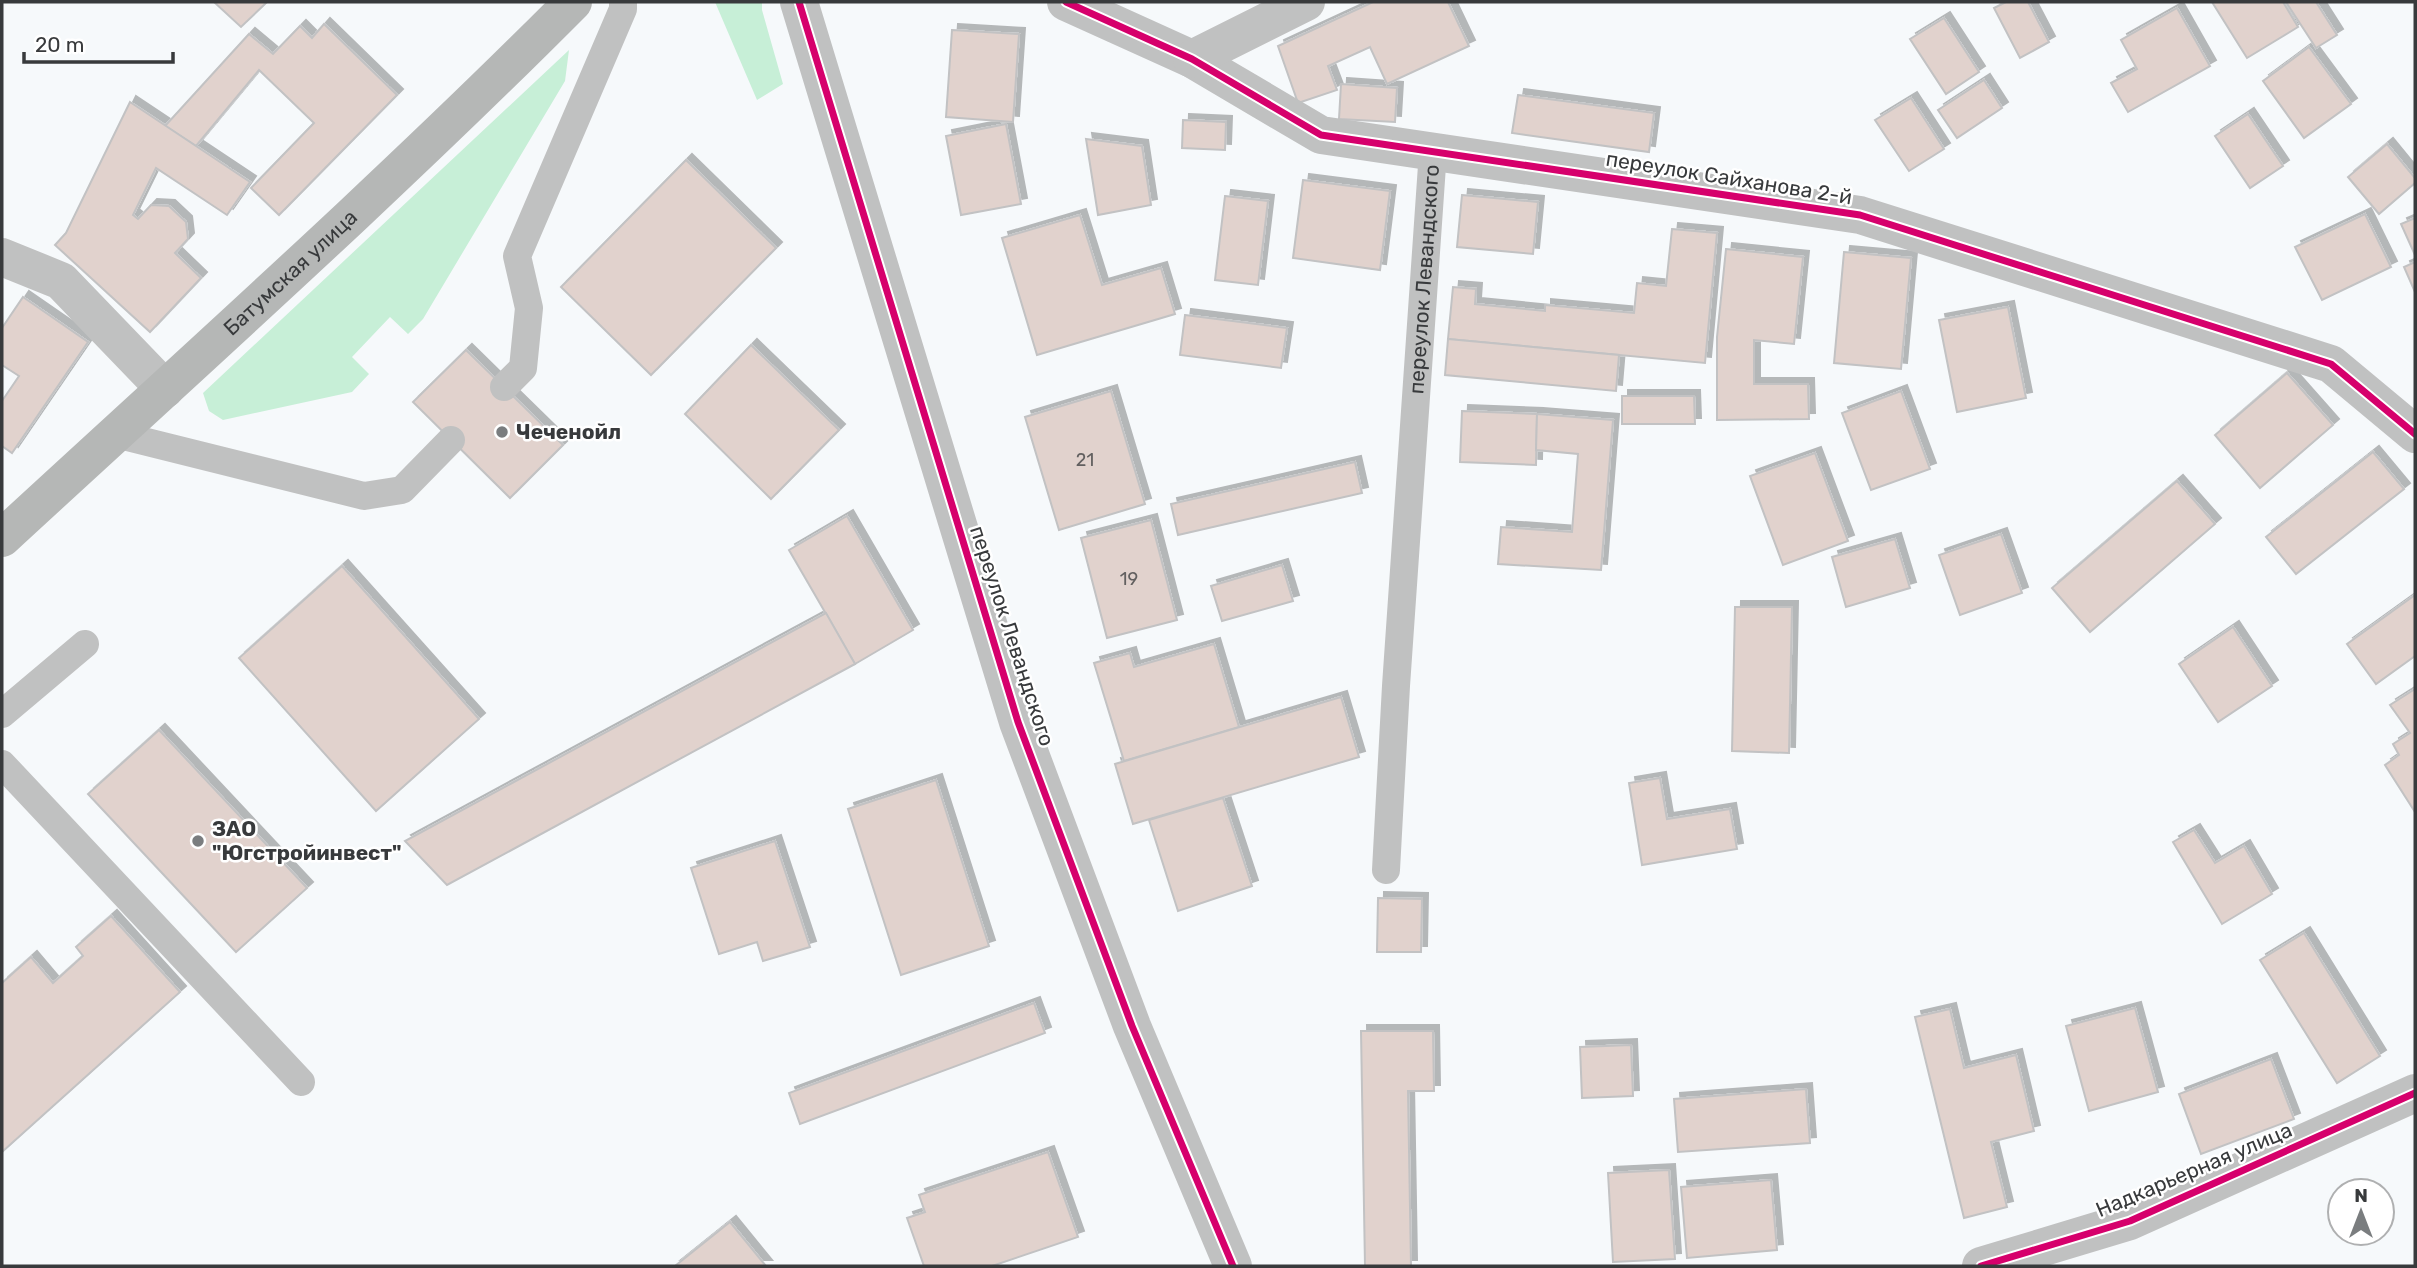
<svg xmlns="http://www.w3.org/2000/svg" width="2417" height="1268" font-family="Rubik,sans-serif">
	<defs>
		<filter id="shadow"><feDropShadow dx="6" dy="-6" stdDeviation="0" flood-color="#0004"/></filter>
	</defs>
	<rect width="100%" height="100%" fill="#f6f9fb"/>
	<!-- green -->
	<g fill="#c7efd7">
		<path d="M715 2H762V10L783 84 757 100Z"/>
		<path d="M569 50 565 81 423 319 408 334 390 317 352 357 369 374 352 392 223 420 209 411 203 393Z"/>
	</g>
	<!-- building -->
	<g fill="#e1d2cd" stroke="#c2c2c3" stroke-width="2" filter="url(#shadow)">
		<path d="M214 2H267L241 27Z"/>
		<path d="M1373 2H1448L1469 46 1387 84 1370 47 1328 66 1337 90 1298 103 1278 46Z"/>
		<path d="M2006 2H2028L2049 42 2020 58 1994 8Z"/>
		<path d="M2212 2H2283L2298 27 2247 58Z"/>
		<path d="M2286 2H2316L2337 35 2316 48Z"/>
		<path d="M2177 8 2210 66 2128 112 2111 83 2137 69 2121 40Z"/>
		<path d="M1944 18 1979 72 1946 94 1910 39Z"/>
		<path d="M324 24 397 95 279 215 251 188 314 123 259 70 196 146 165 126 249 34 273 54 300 26 312 38Z"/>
		<path d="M952 30 1019 34 1013 122 946 117Z"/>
		<path d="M2309 47 2351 104 2304 138 2263 81Z"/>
		<path d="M1984 80 2002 108 1957 138 1938 110Z"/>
		<path d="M1341 84 1397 88 1395 122 1339 119Z"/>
		<path d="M1518 95 1654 113 1649 152 1512 133Z"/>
		<path d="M1911 98 1944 149 1909 171 1875 120Z"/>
		<path d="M130 102 250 182 227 215 156 168 133 215 138 219 151 205 169 206 186 222 188 239 175 253 201 278 150 332 55 245 66 233Z"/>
		<path d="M2248 114 2283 166 2250 188 2215 136Z"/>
		<path d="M1183 120 1226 122 1225 150 1182 148Z"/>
		<path d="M1006 124 1021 204 961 215 946 136Z"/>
		<path d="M1086 139 1142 146 1151 205 1098 215Z"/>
		<path d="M2387 144 2415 178V183L2379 214 2348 177Z"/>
		<path d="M686 160 776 248 651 375 561 287Z"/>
		<path d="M1303 180 1390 191 1380 270 1293 258Z"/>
		<path d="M1462 195 1538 202 1533 254 1457 247Z"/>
		<path d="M1225 196 1268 201 1258 285 1215 280Z"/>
		<path d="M2365 214 2391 267 2322 300 2295 247Z"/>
		<path d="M1080 215 1102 285 1161 268 1175 314 1037 355 1002 238Z"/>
		<path d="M2415 218V255L2401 224Z"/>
		<path d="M1672 229 1717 233 1705 363 1448 339 1453 287 1476 289 1475 304 1545 311V305L1634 313 1637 283 1666 286Z"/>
		<path d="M1726 249 1803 257 1794 344 1754 340V384H1808L1809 419 1717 420V337Z"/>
		<path d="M1844 252 1911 258 1901 369 1834 363Z"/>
		<path d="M2415 262V292L2404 267Z"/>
		<path d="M23 297 88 342 12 453 2 446V401L19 376 2 365V328Z"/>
		<path d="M2008 307 2026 398 1957 412 1939 320Z"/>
		<path d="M1185 315 1287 328 1281 368 1180 355Z"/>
		<path d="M1448 339 1619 355 1616 391 1445 375Z"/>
		<path d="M751 345 839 430 771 499 685 414Z"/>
		<path d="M466 350 563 445 510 498 413 402Z"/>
		<path d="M2287 373 2333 425 2260 488 2215 435Z"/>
		<path d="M1111 391 1145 504 1059 530 1025 417Z"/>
		<path d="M1901 391 1930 469 1871 490 1842 413Z"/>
		<path d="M1622 396H1694L1695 424H1622Z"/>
		<path d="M1462 411 1537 414 1536 465 1460 462Z"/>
		<path d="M1537 414 1613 420 1601 570 1498 564 1501 527 1572 532 1578 454 1536 450Z"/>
		<path d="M2373 452 2404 489 2296 574 2266 537Z"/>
		<path d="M1815 453 1848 541 1783 565 1750 476Z"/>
		<path d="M1355 462 1362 493 1178 535 1171 504Z"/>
		<path d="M2177 481 2215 524 2090 632 2052 588Z"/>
		<path d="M847 516 913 630 855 664 789 550Z"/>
		<path d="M1151 520 1177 620 1107 638 1081 538Z"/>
		<path d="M2001 534 2022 593 1960 615 1939 555Z"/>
		<path d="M1895 539 1910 588 1846 607 1832 557Z"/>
		<path d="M1282 565 1293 601 1222 621 1211 586Z"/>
		<path d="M342 566 479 719 376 811 239 658Z"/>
		<path d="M2415 595V656L2376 684 2347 644Z"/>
		<path d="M1735 607H1792L1789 753 1732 751Z"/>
		<path d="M826 613 855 664 447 885 405 841Z"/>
		<path d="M2233 627 2272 686 2218 722 2179 664Z"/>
		<path d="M1214 644 1239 727 1124 761 1094 663 1130 653 1134 667Z"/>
		<path d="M2415 689V812L2385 765 2399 755 2393 744 2410 733 2390 705Z"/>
		<path d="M1341 697 1359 757 1133 824 1115 764Z"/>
		<path d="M159 730 307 888 236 952 88 794Z"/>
		<path d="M1660 778 1667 819 1730 809 1737 849 1642 865 1629 783Z"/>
		<path d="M936 780 989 946 901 975 848 809Z"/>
		<path d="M1223 798 1252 886 1178 911 1149 820Z"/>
		<path d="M2194 830 2215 863 2244 846 2272 894 2222 924 2173 842Z"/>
		<path d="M775 841 810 947 763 961 757 942 719 954 691 868Z"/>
		<path d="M1378 898 1422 899 1421 952H1377Z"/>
		<path d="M111 916 180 992 2 1152V983L31 957 53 983 83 956 76 947Z"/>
		<path d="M2304 933 2380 1056 2337 1083 2260 960Z"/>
		<path d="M1034 1003 1045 1033 800 1124 789 1093Z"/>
		<path d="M2135 1008 2158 1092 2089 1111 2066 1026Z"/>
		<path d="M1950 1009 1964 1068 2016 1055 2034 1131 1991 1142 2007 1207 1964 1218 1915 1017Z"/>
		<path d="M1361 1031H1433L1434 1091H1408L1411 1266H1365Z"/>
		<path d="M1631 1045 1633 1096 1582 1098 1580 1047Z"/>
		<path d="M2271 1059 2294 1119 2201 1154 2179 1094Z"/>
		<path d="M1806 1089 1810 1143 1678 1152 1674 1099Z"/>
		<path d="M1048 1152 1078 1237 992 1266H924L907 1218 925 1212 919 1195Z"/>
		<path d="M1669 1170 1675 1259 1613 1262 1608 1173Z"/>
		<path d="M1771 1180 1777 1250 1687 1258 1681 1187Z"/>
		<path d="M730 1222 766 1266H675Z"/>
	</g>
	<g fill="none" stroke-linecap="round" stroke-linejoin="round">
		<!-- lane -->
		<g stroke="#c0c1c1" stroke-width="28">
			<path d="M504 387 523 368 529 308 517 256 623 9V2"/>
			<path d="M115 434 364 496 402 490 451 440"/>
			<path d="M2 714 85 644"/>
			<path d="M2 764 301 1082"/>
			<path id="s1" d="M1386 870 1396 686 1433 151"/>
		</g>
		<!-- street -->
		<g stroke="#c0c1c1" stroke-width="38">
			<path d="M799 2 1018 722 1132 1026 1233 1266"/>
			<path d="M1066 2 1192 59 1321 135 1860 215 2331 364 2415 434"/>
			<path d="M1192 59 1306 2"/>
			<path d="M2 257 61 281 165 389"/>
			<path d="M1981 1266 2130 1221 2415 1093"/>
		</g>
		<!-- secondary -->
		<path stroke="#b5b7b6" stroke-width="38" id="s2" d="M2 538C194 361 389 187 573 2"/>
		<defs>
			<g id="cycleway">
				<path d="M799 2 1018 722 1132 1026 1233 1266"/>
				<path d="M1066 2 1192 59 1321 135 1860 215 2331 364 2415 434"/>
				<path d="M1981 1266 2130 1221 2415 1093"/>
			</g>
		</defs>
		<!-- cycleway casing -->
		<use href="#cycleway" stroke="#fff" stroke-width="11"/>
		<!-- cycleway -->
		<use href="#cycleway" stroke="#d6006c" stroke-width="7"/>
	</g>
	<!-- markers -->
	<g fill="#7a7d7f" stroke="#fff" stroke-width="2.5">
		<circle cx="502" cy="432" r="7"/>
		<circle cx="198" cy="841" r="7"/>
	</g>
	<g text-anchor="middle" stroke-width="5" stroke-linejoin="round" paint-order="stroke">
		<!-- number labels -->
		<g font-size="18" fill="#626060">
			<text x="1085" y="466">21</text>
			<text x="1129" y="585">19</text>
		</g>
		<!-- street labels -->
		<g font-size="21" fill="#383a3c" stroke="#fff">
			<text transform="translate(1729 178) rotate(9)" y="7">переулок Сайханова 2-й</text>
			<text dy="7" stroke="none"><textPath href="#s2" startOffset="392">Батумская улица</textPath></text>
			<text dy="7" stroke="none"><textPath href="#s1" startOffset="592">переулок Левандского</textPath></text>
			<text transform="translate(1012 636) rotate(72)" y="7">переулок Левандского</text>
			<text transform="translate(2194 1170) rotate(-23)" y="7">Надкарьерная улица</text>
		</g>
		<!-- poi labels -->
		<g font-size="21" font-weight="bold" fill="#383a3c" stroke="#fff" text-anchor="start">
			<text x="516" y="439">Чеченойл</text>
			<text x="212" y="836">ЗАО<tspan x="212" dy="24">"Югстройинвест"</tspan></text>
		</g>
	</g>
	<!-- border -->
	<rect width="2417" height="1268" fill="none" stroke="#383a3c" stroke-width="7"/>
	<!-- north arrow -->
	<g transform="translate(2361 1212)"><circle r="33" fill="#ffffff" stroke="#afb0b1" stroke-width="2"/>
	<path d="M0-5L12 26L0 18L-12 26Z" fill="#7a7d7f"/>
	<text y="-10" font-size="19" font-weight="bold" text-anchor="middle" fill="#383a3c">N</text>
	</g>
	<!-- scale -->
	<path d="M24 52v10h149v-10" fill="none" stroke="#383a3c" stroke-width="3.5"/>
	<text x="35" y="52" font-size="21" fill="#383a3c" stroke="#ffffff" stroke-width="5" paint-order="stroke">20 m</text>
</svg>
